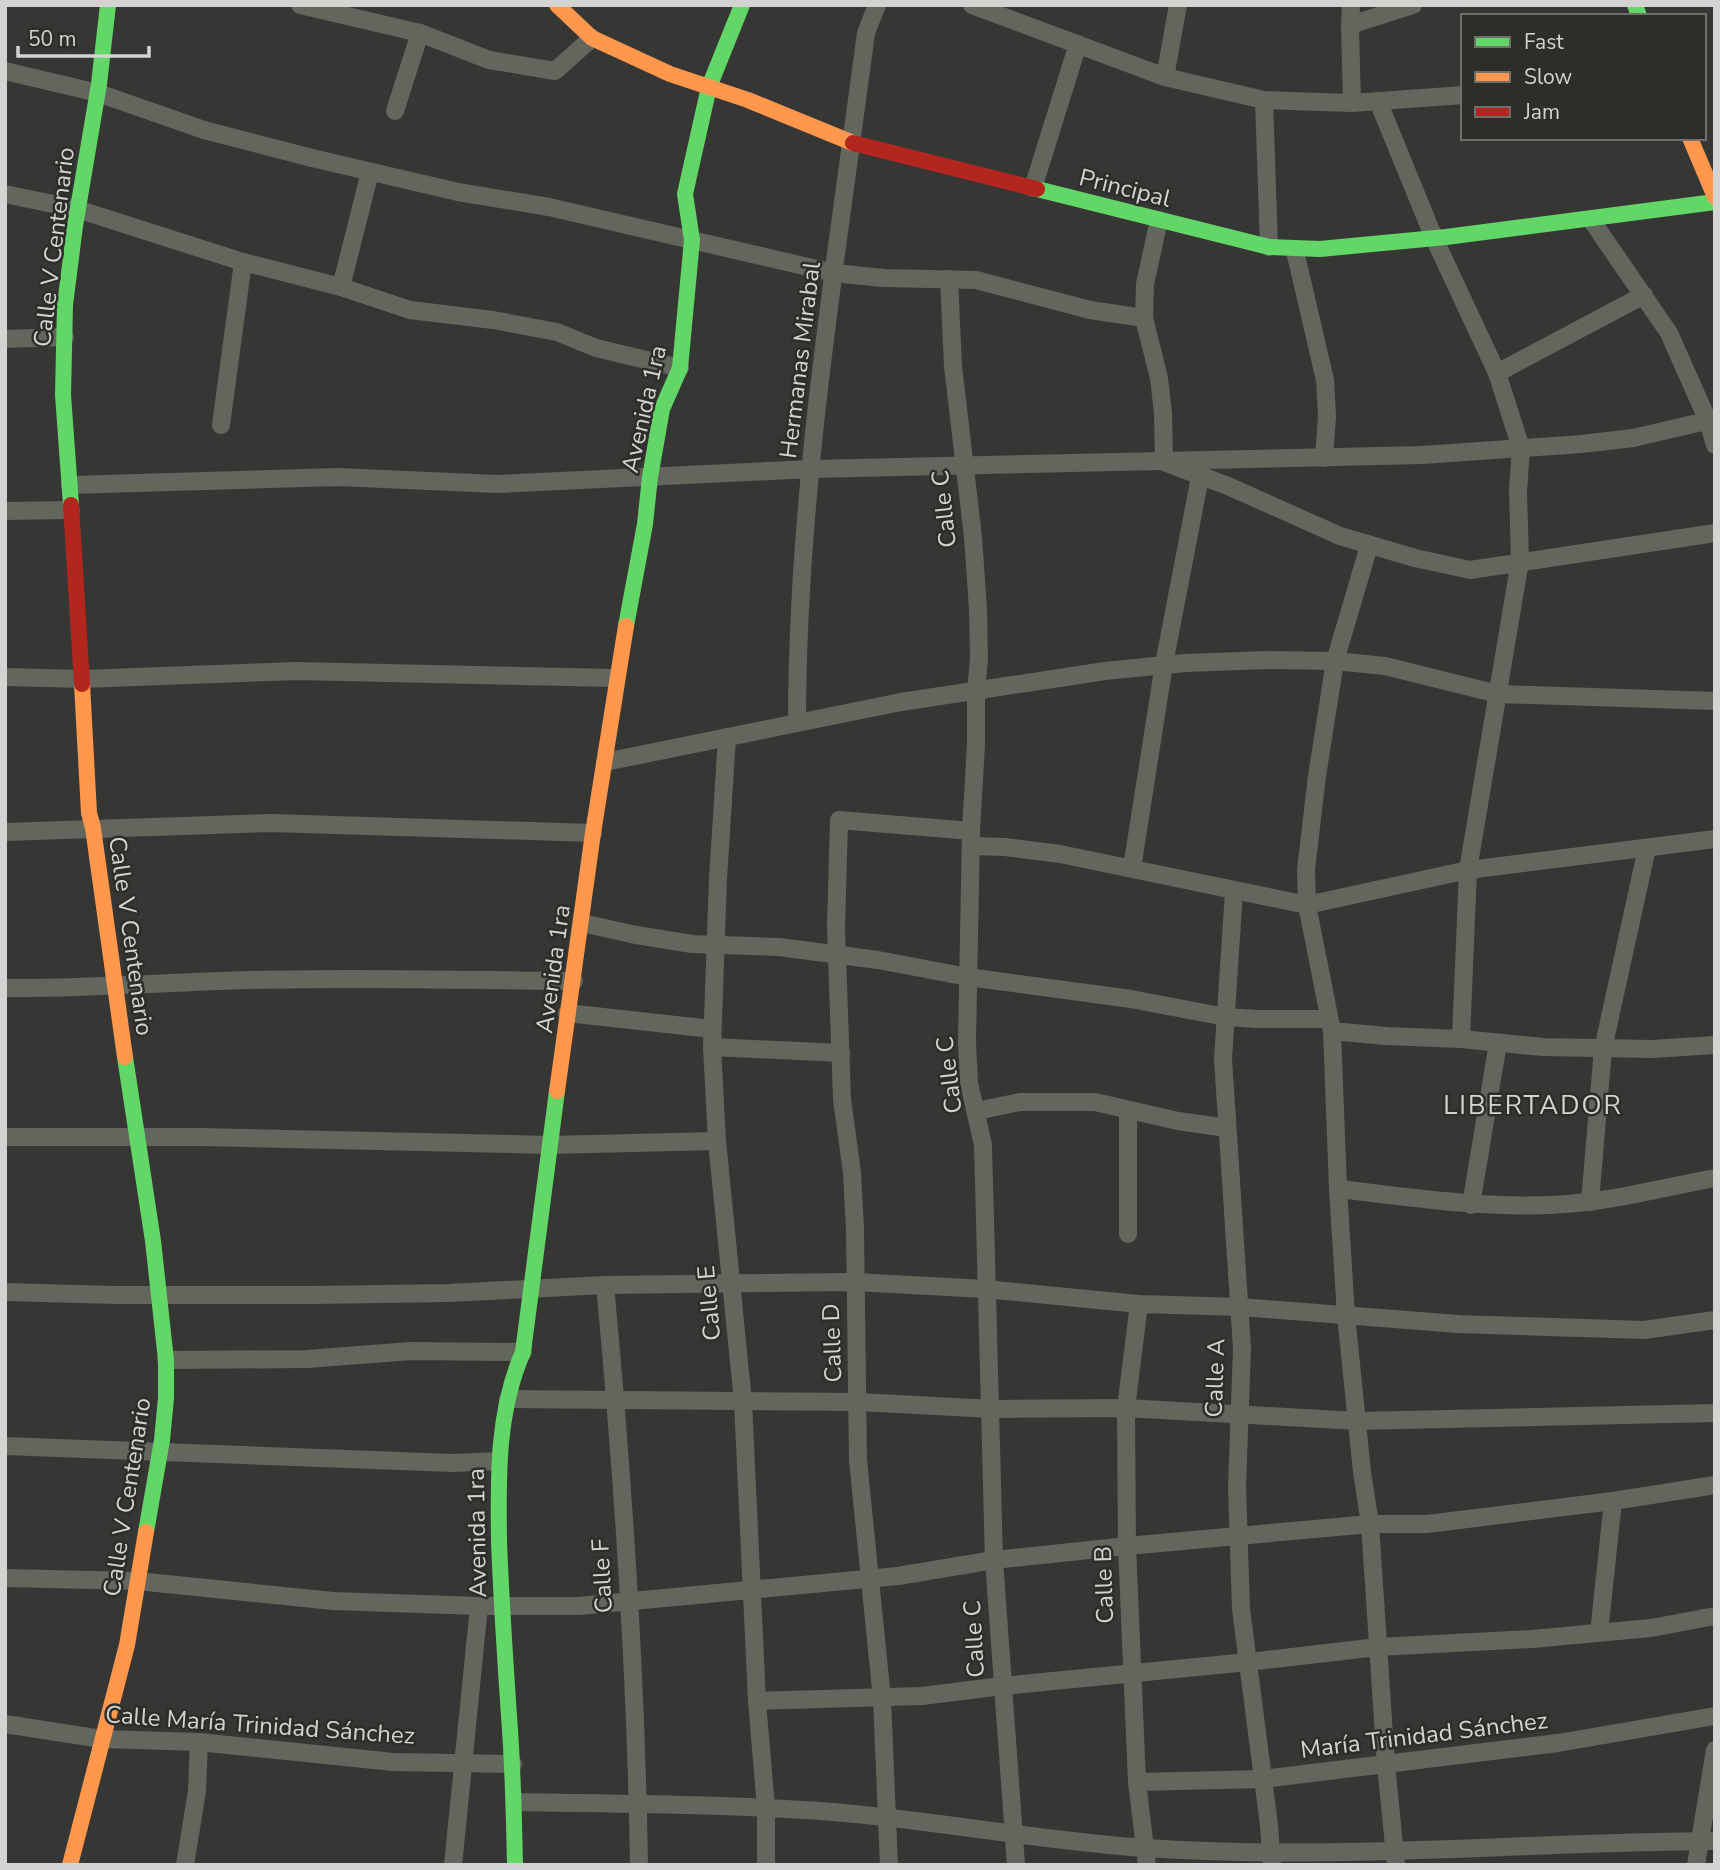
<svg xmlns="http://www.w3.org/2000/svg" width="1720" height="1870" font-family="'Nunito Sans',sans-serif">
	<rect width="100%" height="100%" fill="#363734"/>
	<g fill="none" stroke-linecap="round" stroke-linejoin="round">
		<!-- street -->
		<g stroke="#62665c" stroke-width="18">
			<path d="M300 5 420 33 489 60 555 71 592 38"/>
			<path d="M972 5 1165 77 1264 100 1352 103 1463 95"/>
			<path d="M1351 5 1350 25 1352 103"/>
			<path d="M1350 25 1413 5"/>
			<path d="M5 71 98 93 204 130 312 158 458 192 549 207 834 273 883 278 976 280 1090 310 1144 318"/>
			<path d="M1165 77 1178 5"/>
			<path d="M1264 100 1269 247"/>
			<path d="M1378 101 1434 238 1497 373 1521 448 1518 491 1520 561 1468 870 1461 1039"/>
			<path d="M395 111 420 33"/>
			<path d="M1033 188 1078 44"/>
			<path d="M5 194 77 209 243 262 341 287 410 310 493 320 557 332 596 348 680 368"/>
			<path d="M1159 220 1145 284 1144 318 1159 378 1163 413 1164 462 1228 486 1340 536 1415 558 1470 570 1715 533"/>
			<path d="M1592 221 1669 333 1708 421 1715 445"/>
			<path d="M1295 251 1325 380 1327 416 1324 458"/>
			<path d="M949 279 953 366 973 537 978 609 979 659 976 690V744L971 831 967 1042 969 1083 983 1145 994 1560 1016 1865"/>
			<path d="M341 287 370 172"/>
			<path d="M5 339 65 337"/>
			<path d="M1497 373 1644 295"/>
			<path d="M221 425 243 262"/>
			<path d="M70 485 338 477 497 484 812 469 1422 455 1582 444 1633 438 1715 419"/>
			<path d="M5 511 71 510"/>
			<path d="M1369 546 1335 661 1317 776 1306 870 1307 905 1332 1031 1338 1189 1346 1315 1362 1472 1370 1524 1386 1765 1396 1865"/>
			<path d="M5 677 82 679 297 671 616 678"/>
			<path d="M797 723C797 492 836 262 866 33L877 5"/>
			<path d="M727 737 718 879 712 1047 717 1141 743 1402 757 1701 766 1808V1865"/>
			<path d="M605 762 901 702 1105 671 1185 663 1267 660 1335 661 1385 666 1498 694 1715 701"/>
			<path d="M5 832 271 823 593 833"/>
			<path d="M972 846 1005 847 1060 854 1307 905 1468 870 1715 839"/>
			<path d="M1132 868 1164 664 1200 477"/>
			<path d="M1234 891 1223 1059 1242 1348 1237 1487 1241 1609 1269 1825 1272 1865"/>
			<path d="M582 923 636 935 692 944 779 947 878 960 968 977 1131 999 1226 1017 1257 1019H1328"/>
			<path d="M5 988C87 989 168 982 250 980 358 977 466 980 574 981"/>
			<path d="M567 1013 712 1029"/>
			<path d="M1332 1031 1386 1036 1461 1039 1543 1047 1652 1049 1715 1045"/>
			<path d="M712 1047 841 1053"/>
			<path d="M977 1111 1020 1102H1095L1178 1121 1227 1128"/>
			<path d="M1128 1111V1234"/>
			<path d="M5 1137H201L549 1145 717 1141"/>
			<path d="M1338 1189C1409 1197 1479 1208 1551 1205 1606 1203 1661 1188 1715 1178"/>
			<path d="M1590 1202 1603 1049 1647 848"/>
			<path d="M1471 1205 1498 1043"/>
			<path d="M605 1285C623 1477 636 1671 639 1865"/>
			<path d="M5 1292 116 1295H313L449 1293 605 1285 855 1282 985 1289 1139 1304 1240 1307 1458 1324 1644 1330 1715 1320"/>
			<path d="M1139 1304 1126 1408 1127 1546 1137 1782 1147 1865"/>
			<path d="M166 1360 307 1359 411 1351 523 1352"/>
			<path d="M508 1399 859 1402 992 1409 1126 1408 1357 1421 1715 1413"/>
			<path d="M5 1446 453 1463 498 1461"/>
			<path d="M5 1578 137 1581 333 1601 479 1606H579L898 1576 994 1560 1127 1546 1370 1524H1427L1613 1501 1715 1485"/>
			<path d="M1599 1633 1613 1501"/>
			<path d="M757 1701 922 1696 1002 1686 1248 1662 1378 1647 1532 1639 1651 1628 1715 1616"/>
			<path d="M5 1724 102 1739 199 1742 393 1762 513 1764"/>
			<path d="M1137 1782 1263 1779 1558 1743 1715 1716"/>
			<path d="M514 1802C620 1804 728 1804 834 1812 939 1821 1042 1841 1146 1848 1336 1861 1525 1842 1715 1841"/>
			<path d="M185 1865 197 1791 199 1742"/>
			<path d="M453 1865 479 1606"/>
			<path d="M889 1865 882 1699 858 1460 855 1229 852 1173 842 1099 836 926 839 820 971 831"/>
			<path d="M1696 1865 1715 1750"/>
		</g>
		<!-- fast -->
		<g stroke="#63d668" stroke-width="16">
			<path d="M1635 5 1639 16"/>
			<path d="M1037 189 1269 247 1320 249 1446 237 1715 202"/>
			<path d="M71 505 63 395 65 305 75 226 99 84 108 5"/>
			<path d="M626 626 645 524 650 477 662 409 680 368 692 240 685 194 709 87 742 5"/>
			<path d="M125 1057 153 1241 166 1360V1398L162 1440 146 1532"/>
			<path d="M515 1865C514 1815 513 1766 509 1716 505 1657 501 1599 499 1540 498 1477 497 1411 523 1352L557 1091"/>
		</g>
		<!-- slow -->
		<g stroke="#ff974d" stroke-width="16">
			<path d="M557 5 592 38 670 74 748 100 853 143"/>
			<path d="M1690 138 1715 197"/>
			<path d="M82 684 89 813 93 828 125 1057"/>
			<path d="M557 1091 593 833 626 626"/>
			<path d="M70 1865 127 1645 146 1532"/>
		</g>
		<!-- jam -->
		<g stroke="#b3261e" stroke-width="16">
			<path d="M853 143 1037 189"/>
			<path d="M71 505 82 684"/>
		</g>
	</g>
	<g text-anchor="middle" stroke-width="5" stroke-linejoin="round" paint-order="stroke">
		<!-- street labels -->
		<g font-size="24" fill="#d3d4d1" stroke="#2c2e29">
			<text transform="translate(1125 188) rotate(14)" y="8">Principal</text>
			<text transform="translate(54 247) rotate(-83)" y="8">Calle V Centenario</text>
			<text transform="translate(800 360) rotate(-83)" y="8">Hermanas Mirabal</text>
			<text transform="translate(644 409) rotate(-77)" y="8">Avenida 1ra</text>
			<text transform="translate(944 509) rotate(-96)" y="8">Calle C</text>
			<text transform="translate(131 936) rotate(82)" y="8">Calle V Centenario</text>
			<text transform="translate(553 969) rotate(-82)" y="8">Avenida 1ra</text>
			<text transform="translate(949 1075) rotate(-97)" y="8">Calle C</text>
			<text transform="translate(709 1303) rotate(-95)" y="8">Calle E</text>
			<text transform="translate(832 1343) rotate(-92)" y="8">Calle D</text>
			<text transform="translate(1215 1378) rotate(-88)" y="8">Calle A</text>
			<text transform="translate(127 1497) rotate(-81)" y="8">Calle V Centenario</text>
			<text transform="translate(477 1533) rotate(-91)" y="8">Avenida 1ra</text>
			<text transform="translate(602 1576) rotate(-93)" y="8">Calle F</text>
			<text transform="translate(1104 1585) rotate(-92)" y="8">Calle B</text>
			<text transform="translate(974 1639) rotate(-93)" y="8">Calle C</text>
			<text transform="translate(260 1725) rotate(4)" y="8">Calle María Trinidad Sánchez</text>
			<text transform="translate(1424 1735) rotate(-7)" y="8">María Trinidad Sánchez</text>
		</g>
		<!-- neighbourhood labels -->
		<g font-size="26" letter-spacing="2" fill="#d3d4d1" stroke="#2c2e29">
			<text x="1533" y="1114">LIBERTADOR</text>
		</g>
	</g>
	<!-- border -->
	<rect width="1720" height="1870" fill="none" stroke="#d3d4d1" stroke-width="14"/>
	<!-- legend -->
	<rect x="1461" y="14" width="245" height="126" fill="#2c2e29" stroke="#6f706c" stroke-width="2"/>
	<rect x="1475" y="37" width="35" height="10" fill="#63d668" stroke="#6f706c" stroke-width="2"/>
	<text x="1524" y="49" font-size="21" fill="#d3d4d1">Fast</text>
	<rect x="1475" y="72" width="35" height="10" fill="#ff974d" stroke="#6f706c" stroke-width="2"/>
	<text x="1524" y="84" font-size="21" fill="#d3d4d1">Slow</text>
	<rect x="1475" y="107" width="35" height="10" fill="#b3261e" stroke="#6f706c" stroke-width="2"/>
	<text x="1524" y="119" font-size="21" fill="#d3d4d1">Jam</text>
	<!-- scale -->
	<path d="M18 46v10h131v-10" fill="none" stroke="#d3d4d1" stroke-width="3.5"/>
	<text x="28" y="46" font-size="21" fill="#d3d4d1" stroke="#2c2e29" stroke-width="5" paint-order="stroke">50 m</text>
</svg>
